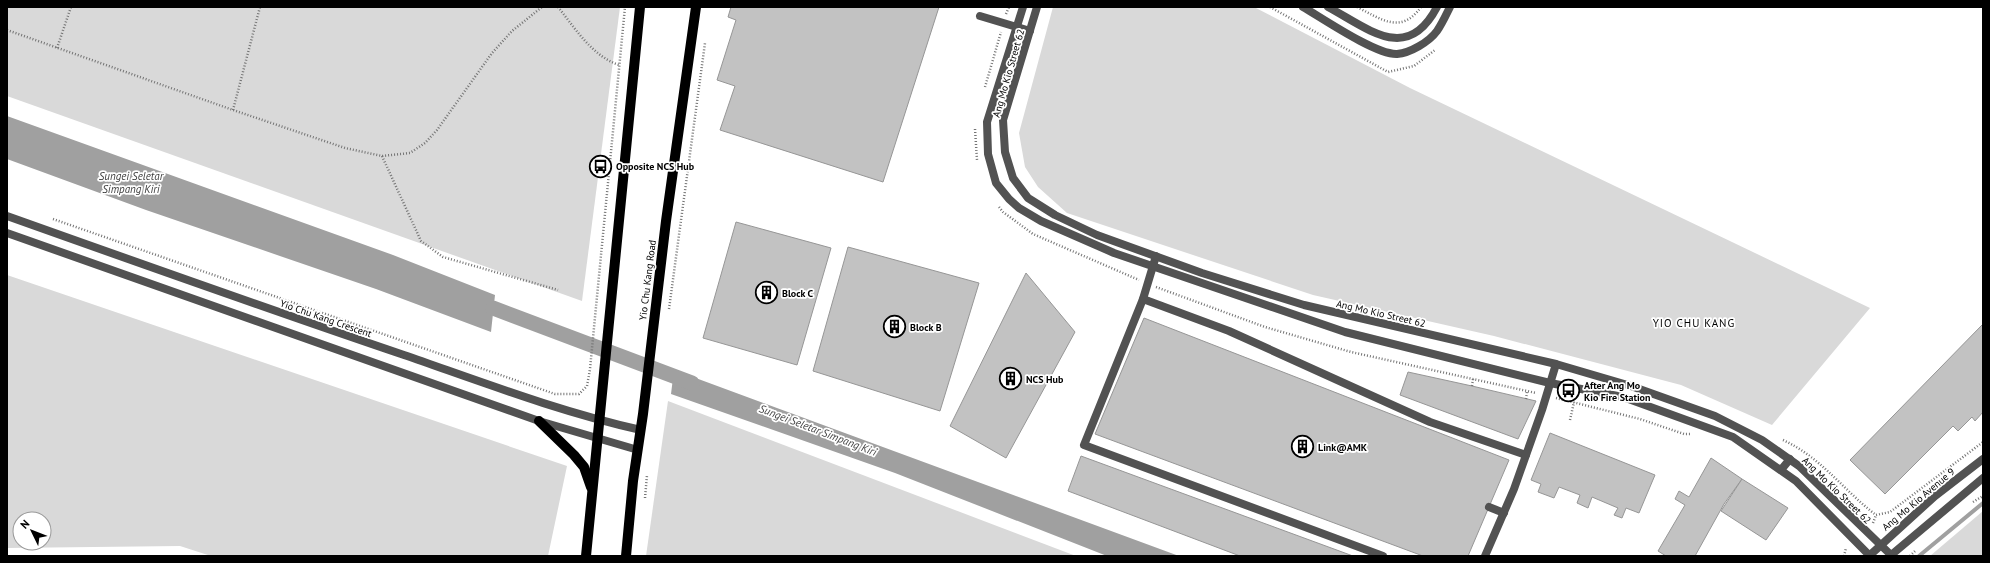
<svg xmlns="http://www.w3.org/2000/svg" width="1990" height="563" font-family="'PT Sans',sans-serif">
	<rect width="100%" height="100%" fill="#fff"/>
	<!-- green -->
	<g fill="#d9d9d9" fill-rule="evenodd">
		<path d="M7 7H620L582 301 7 96Z"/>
		<path d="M1053 7H1254L1410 88 1870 308 1772 425 1681 385 1494 336 1313 295 1067 213 1038 187 1025 167 1019 133Z"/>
		<path d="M7 275 567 466 548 556H211L180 546 7 548ZM20 519H44V543H20Z"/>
		<path d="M668 401 1076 556H646Z"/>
		<path d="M1983 511V556H1930Z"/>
	</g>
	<!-- water -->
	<g fill="#a0a0a0">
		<path d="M7 116 393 255 495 295 491 332 376 289 146 210 7 159Z"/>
		<path d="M674 370 1179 556H1107L895 473 671 394Z"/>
	</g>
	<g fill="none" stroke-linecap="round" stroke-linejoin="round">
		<!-- stream -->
		<path stroke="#a0a0a0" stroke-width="4" d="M1919 556 1983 503"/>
		<!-- canal -->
		<path stroke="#a0a0a0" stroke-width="15" d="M493 308 692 383"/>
	</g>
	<!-- building -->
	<g fill="#c2c2c2" stroke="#969696">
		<path d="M731 7H939L883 182 720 130 735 86 717 80 736 20 728 17Z"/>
		<path d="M736 222 831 248 797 365 703 338Z"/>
		<path d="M848 247 979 283 940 411 813 371Z"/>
		<path d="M1026 273 1075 332 1006 458 950 426Z"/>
		<path d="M1144 318 1509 460 1468 556H1423L1095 434Z"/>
		<path d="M1983 324V412L1975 421 1972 417 1958 431 1953 426 1885 494 1850 460Z"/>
		<path d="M1408 372 1472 386 1536 401 1518 439 1400 395Z"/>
		<path d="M1550 433 1655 475 1639 513 1626 508 1622 518 1614 515 1618 508 1592 497 1588 508 1577 503 1580 495 1559 487 1554 498 1538 492 1541 484 1531 480Z"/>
		<path d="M1081 456 1353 556H1240L1068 491Z"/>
		<path d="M1711 458 1742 479 1724 504 1695 556H1666L1658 551 1685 505 1675 499 1679 491 1689 497Z"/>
		<path d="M1742 479 1788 508 1766 540 1721 511Z"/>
	</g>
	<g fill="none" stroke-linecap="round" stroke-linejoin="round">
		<!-- path -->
		<g stroke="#747474" stroke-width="2.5" stroke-dasharray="1 2" stroke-linecap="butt">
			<path d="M558 7C575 28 592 56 619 65"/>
			<path d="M1270 7 1388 72 1414 66 1435 50"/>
			<path d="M1357 7C1381 19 1401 35 1421 7"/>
			<path d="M1006 14 1009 7"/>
			<path d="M7 30 233 110 345 148 382 156 410 153 425 143 437 130 492 53 512 31 542 7"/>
			<path d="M57 48 71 7"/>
			<path d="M985 87 1001 32"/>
			<path d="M233 110 260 7"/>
			<path d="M975 129 977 160"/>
			<path d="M382 156 421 241 443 257 558 290"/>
			<path d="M999 207 1003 212 1033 234 1139 280"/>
			<path d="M53 219 555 394H579L587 386 590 369 625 7"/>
			<path d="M1156 287 1265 327 1351 352 1536 393"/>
			<path d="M669 309 705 43"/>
			<path d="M1472 386 1473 379"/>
			<path d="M1556 398 1640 419 1684 434H1690"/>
			<path d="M1526 399 1527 391"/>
			<path d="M1570 420 1574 402"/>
			<path d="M1783 440C1822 458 1843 490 1876 515L1890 512 1983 442"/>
			<path d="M645 498 647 475"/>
			<path d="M1973 502 1983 496"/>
			<path d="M1873 523 1876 515"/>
			<path d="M1844 556 1846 548"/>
			<path d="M1910 556 1916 550"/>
		</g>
		<!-- service -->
		<g stroke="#525252" stroke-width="8">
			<path d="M980 16 1030 31"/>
			<path d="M7 216C139 263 271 310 404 355 482 382 560 412 641 430"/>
			<path d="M7 233 539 421 638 450"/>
			<path d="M1156 256 1143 299 1084 445 1383 556"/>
			<path d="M1143 299 1229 331 1430 422 1526 455"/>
			<path d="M1781 470 1790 459"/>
			<path d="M1489 507 1504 513"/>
			<path d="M1485 556 1514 489 1542 410 1556 364"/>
		</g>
		<!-- tertiary -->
		<g stroke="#525252" stroke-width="8">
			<path d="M1023 7 987 122 988 154 996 183 1009 199 1019 208 1041 221 1114 253 1345 332 1550 383 1623 397 1733 437 1796 481 1870 556"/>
			<path d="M1037 7 1003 120 1005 152 1013 178 1028 198 1055 215 1097 235 1202 273 1304 305 1556 364 1631 386 1715 416 1762 440 1799 466 1891 555"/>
			<path d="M1303 7C1322 18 1376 55 1397 54 1410 53 1429 42 1437 31 1442 24 1446 15 1450 7"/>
			<path d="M1328 7C1369 29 1407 64 1437 7"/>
			<path d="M1869 556 1935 496 1983 459"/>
			<path d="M1890 556 1983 478"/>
		</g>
		<!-- primary -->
		<g stroke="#000" stroke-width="10">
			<path d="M539 421 574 455 584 467 591 487"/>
			<path d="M586 556 640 7"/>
			<path d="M626 556 633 481 643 414 666 221 696 7"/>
		</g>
	</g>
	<!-- icons -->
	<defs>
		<symbol id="bus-ring" viewBox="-11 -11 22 22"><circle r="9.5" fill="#fff" stroke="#000" stroke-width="1.5"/><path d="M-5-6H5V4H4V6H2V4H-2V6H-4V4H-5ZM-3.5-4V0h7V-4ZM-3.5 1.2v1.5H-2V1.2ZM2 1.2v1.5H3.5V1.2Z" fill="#000"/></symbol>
		<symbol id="building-ring" viewBox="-11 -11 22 22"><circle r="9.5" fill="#fff" stroke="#000" stroke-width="1.5"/><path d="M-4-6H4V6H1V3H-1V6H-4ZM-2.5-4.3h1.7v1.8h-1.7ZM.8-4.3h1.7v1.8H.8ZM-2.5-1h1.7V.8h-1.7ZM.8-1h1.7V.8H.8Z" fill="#000"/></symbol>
	</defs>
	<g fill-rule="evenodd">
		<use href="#bus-ring" x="588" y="154" width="25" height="25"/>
		<use href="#building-ring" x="754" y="280" width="25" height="25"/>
		<use href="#building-ring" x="882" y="314" width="25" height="25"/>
		<use href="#building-ring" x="998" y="366" width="25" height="25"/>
		<use href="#bus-ring" x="1556" y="378" width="25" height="25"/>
		<use href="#building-ring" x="1290" y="434" width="25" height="25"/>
	</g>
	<g text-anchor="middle" stroke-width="3.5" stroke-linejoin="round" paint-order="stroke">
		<!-- street labels -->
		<g font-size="10" fill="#000" stroke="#fff">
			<text transform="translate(1008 73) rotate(-74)" y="4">Ang Mo Kio Street 62</text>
			<text transform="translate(647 280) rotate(-83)" y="4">Yio Chu Kang Road</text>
			<text transform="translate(1381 313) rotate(13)" y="4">Ang Mo Kio Street 62</text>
			<text transform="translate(326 318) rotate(19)" y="4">Yio Chu Kang Crescent</text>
			<text transform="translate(1837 490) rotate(44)" y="4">Ang Mo Kio Street 62</text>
			<text transform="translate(1918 499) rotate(-40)" y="4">Ang Mo Kio Avenue 9</text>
		</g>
		<!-- poi labels -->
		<g font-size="10" font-weight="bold" fill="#000" stroke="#fff" text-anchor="start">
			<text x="616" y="170">Opposite NCS Hub</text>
			<text x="782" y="297">Block C</text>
			<text x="910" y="331">Block B</text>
			<text x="1026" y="383">NCS Hub</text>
			<text x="1584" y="389">After Ang Mo<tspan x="1584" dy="12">Kio Fire Station</tspan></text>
			<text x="1318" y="451">Link@AMK</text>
		</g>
		<!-- water labels -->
		<g font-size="11" font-style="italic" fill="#414141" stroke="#fff">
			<text x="131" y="180">Sungei Seletar<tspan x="131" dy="13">Simpang Kiri</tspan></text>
			<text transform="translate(818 430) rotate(21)" y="4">Sungei Seletar Simpang Kiri</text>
		</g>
		<!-- neighbourhood labels -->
		<g font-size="11" letter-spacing="1" fill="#000" stroke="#fff">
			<text x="1694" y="327">YIO CHU KANG</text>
		</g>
	</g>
	<!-- border -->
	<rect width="1990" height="563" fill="none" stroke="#000000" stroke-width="16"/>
	<!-- north arrow -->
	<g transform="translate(32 531) rotate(313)"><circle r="19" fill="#ffffff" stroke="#999999"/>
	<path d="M0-3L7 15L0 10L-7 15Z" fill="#000000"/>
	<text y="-6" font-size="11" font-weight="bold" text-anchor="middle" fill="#000000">N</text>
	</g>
</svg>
